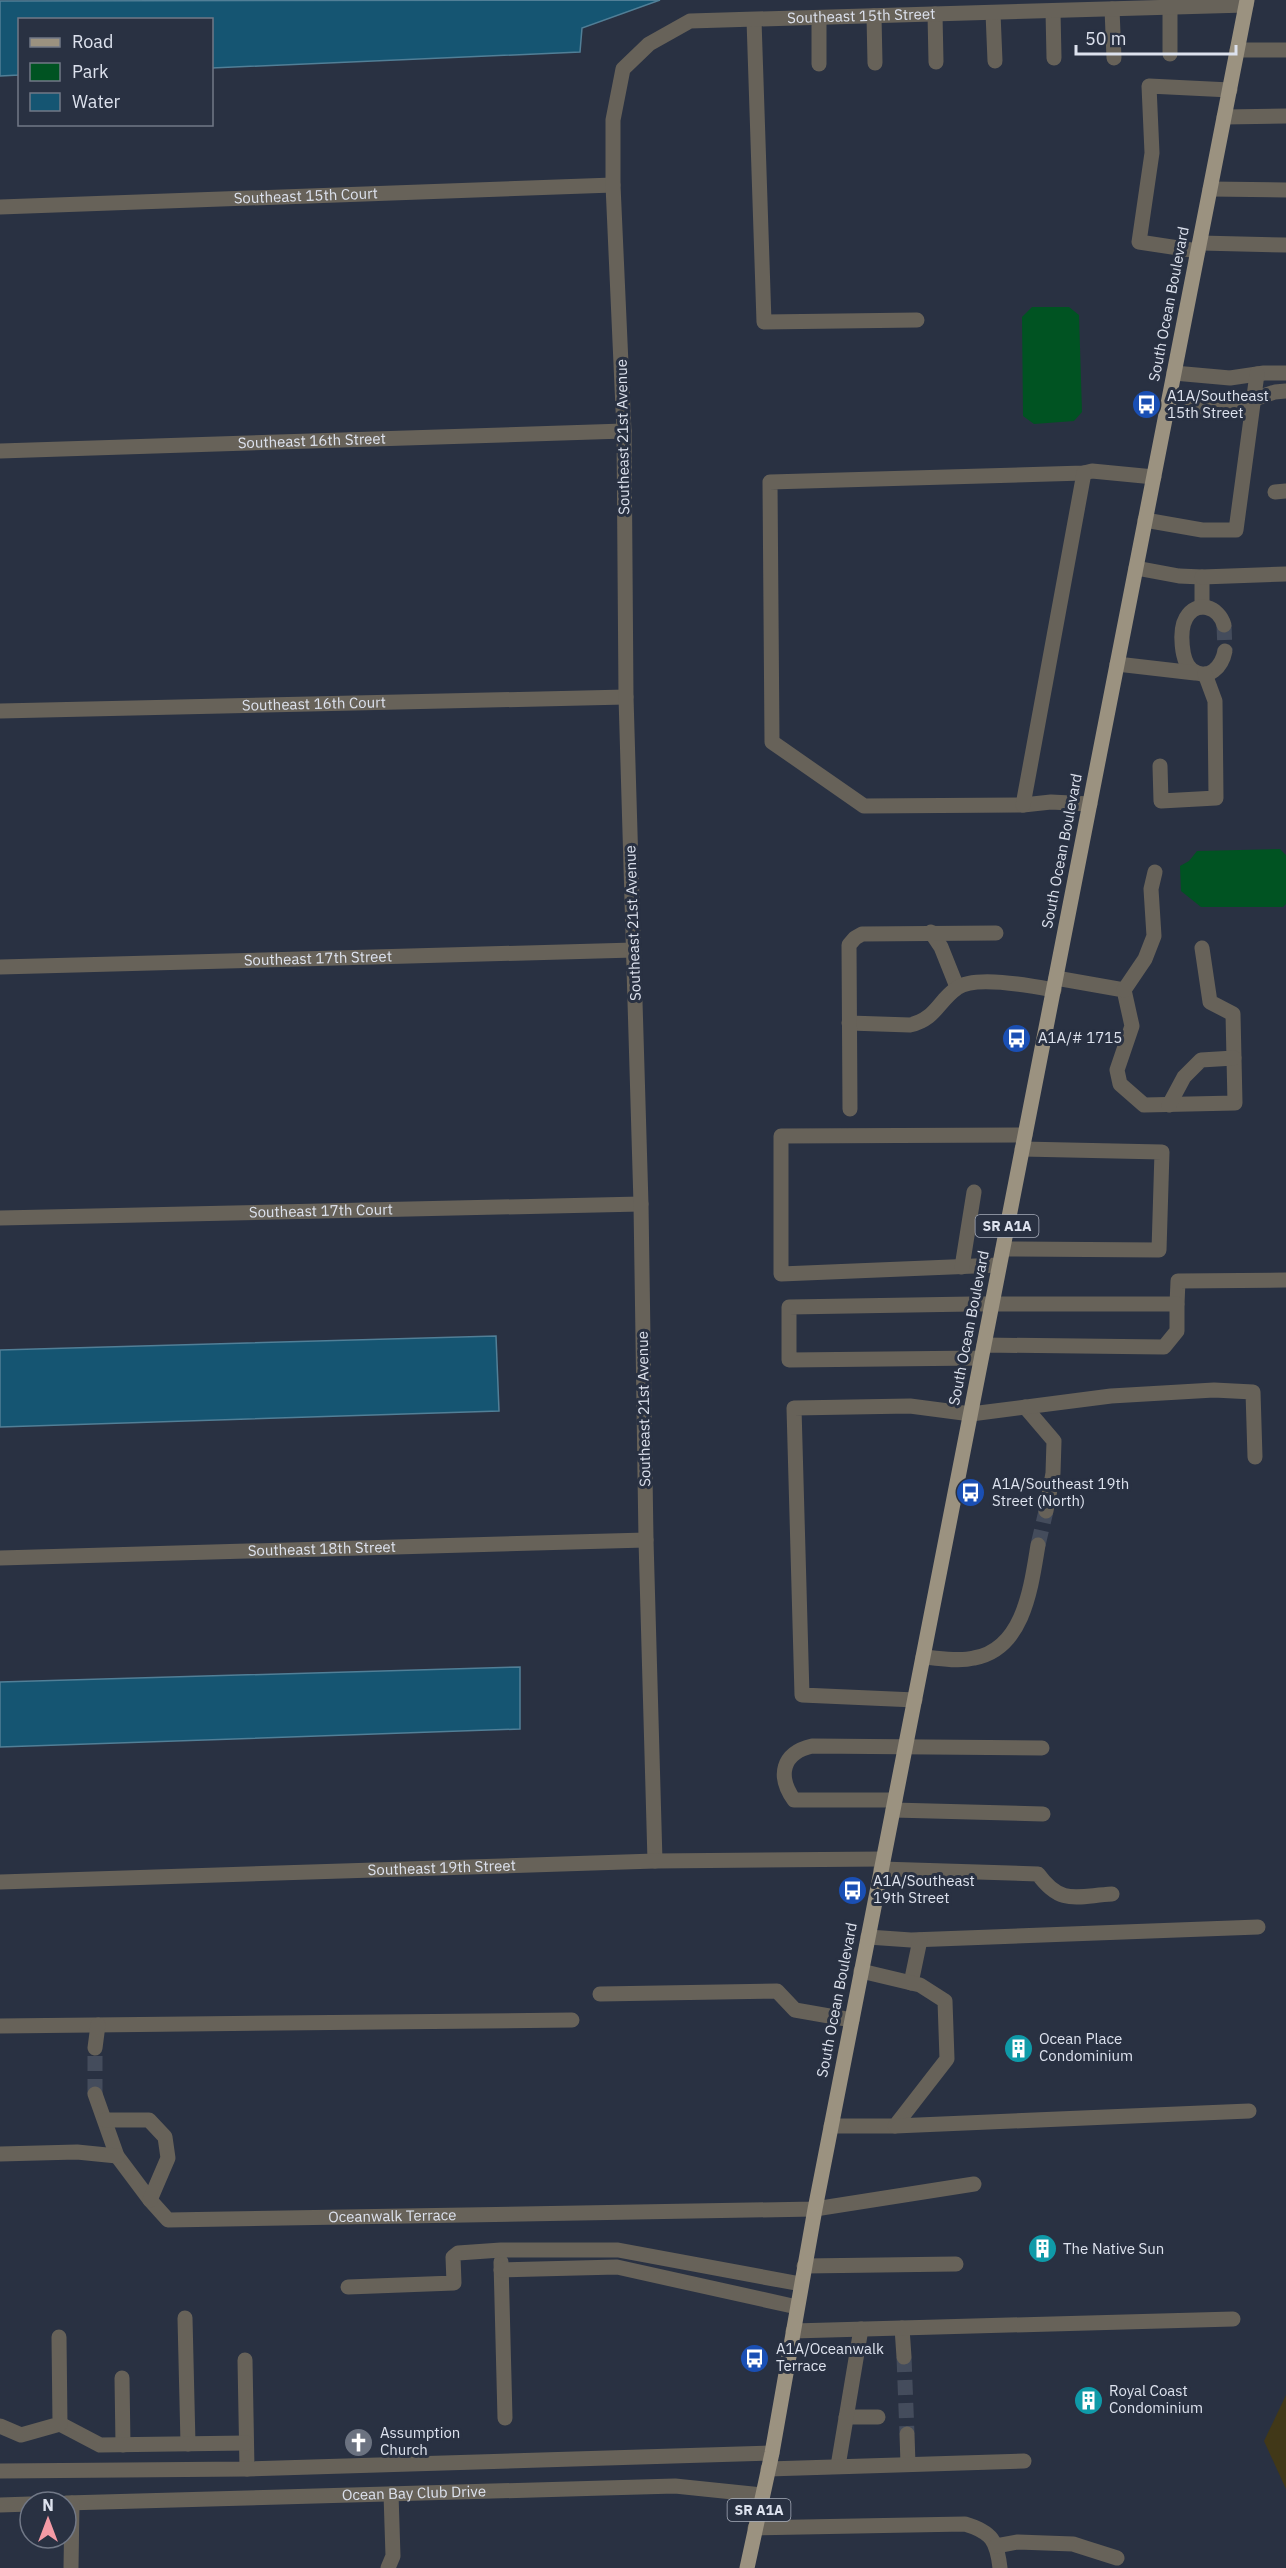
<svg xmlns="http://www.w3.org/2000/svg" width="1286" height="2568" font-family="'IBM Plex Sans',sans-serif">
	<rect width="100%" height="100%" fill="#293142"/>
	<!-- green -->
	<g fill="#005322">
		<path d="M1032 307H1069L1079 315 1082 412 1074 421 1034 424 1023 416 1022 317Z"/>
		<path d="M1280 849 1286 855V904L1283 907H1201L1181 891 1180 866 1189 861 1197 851Z"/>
	</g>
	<!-- sand -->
	<path fill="#413818" d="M1286 2395V2489L1264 2441Z"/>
	<!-- water -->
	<g fill="#155572" stroke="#517f97" stroke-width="1.5">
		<path d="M660 0 582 28 580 52 212 68V20H20L19 75 0 76V1Z"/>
		<path d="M496 1336 499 1411 0 1427V1350Z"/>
		<path d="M520 1667V1729L0 1747V1682Z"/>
	</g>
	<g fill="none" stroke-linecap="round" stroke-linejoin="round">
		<!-- minor-tunnel -->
		<g stroke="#444c5c" stroke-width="15" stroke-dasharray="15 8" stroke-linecap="butt">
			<path d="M1224 625 1225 651"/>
			<path d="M1038 1545 1046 1511"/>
			<path d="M95 2094V2048"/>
			<path d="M904 2357 907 2434"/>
		</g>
		<!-- minor -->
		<g stroke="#676259" stroke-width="15">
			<path d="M1170 8V54"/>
			<path d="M1112 9 1114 58"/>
			<path d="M1053 11 1054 58"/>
			<path d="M993 13 995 61"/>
			<path d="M935 14 936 62"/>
			<path d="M874 16 875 63"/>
			<path d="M819 18V64"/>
			<path d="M754 20 764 322 917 320"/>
			<path d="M1237 50H1286"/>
			<path d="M1224 117 1286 116"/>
			<path d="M1210 189 1286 190"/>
			<path id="s1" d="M0 207 613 185"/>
			<path d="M1200 243 1286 245"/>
			<path d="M1198 251 1139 242 1152 153 1149 86 1230 90"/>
			<path d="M1174 373 1230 378 1264 373H1286"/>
			<path d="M1168 406 1227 408 1275 392 1286 391"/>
			<path id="s2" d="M0 451 624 431"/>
			<path d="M1275 492 1286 491"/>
			<path d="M1145 520 1202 530H1236L1257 374"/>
			<path d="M1136 568 1179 576 1202 577V607"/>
			<path d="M1202 577 1286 574"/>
			<path d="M1224 625C1219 607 1197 599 1186 618 1179 630 1181 662 1192 670 1209 682 1222 666 1225 651"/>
			<path d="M1117 664 1195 673"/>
			<path id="s3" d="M0 711 626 697"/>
			<path d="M1160 766 1161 801 1216 798 1215 701 1205 674"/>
			<path d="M1090 804 1051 802 1023 805 864 806 772 742 770 482 1084 473 1092 471 1154 477"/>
			<path d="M1023 805 1084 473"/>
			<path d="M931 932 941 947 957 987"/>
			<path id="s4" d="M0 967 634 950"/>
			<path d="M1056 978 1124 990 1132 1026 1117 1070 1120 1084 1144 1105 1235 1103 1233 1014 1210 1002 1202 948"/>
			<path d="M1124 990 1145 959 1154 936 1151 889 1155 872"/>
			<path d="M849 1023 910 1025C936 1019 938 1001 957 988 975 975 1032 986 1054 990"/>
			<path d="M1169 1105 1184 1077 1201 1060 1234 1058"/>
			<path d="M850 1109 849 945 855 938 862 934 996 933"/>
			<path id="s5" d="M0 1218 641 1204"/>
			<path d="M1003 1249 1159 1250 1162 1152 1022 1149"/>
			<path d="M999 1265 781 1274V1136L1025 1135"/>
			<path d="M962 1267 974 1192"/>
			<path d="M1177 1304 1178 1281 1286 1280"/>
			<path d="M981 1358 789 1360V1307L972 1304H1177V1331L1164 1347 984 1345"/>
			<path d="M1025 1407 1054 1441 1053 1473 1046 1511"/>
			<path id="s6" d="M0 1558 646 1540"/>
			<path d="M923 1657C939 1658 958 1662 974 1658 1024 1649 1031 1587 1038 1545"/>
			<path d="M915 1700 802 1695 794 1408 910 1406 971 1414 1111 1396 1214 1390 1253 1392 1255 1457"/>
			<path d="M895 1800H794C777 1776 782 1753 812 1746L1042 1748"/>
			<path d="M893 1810 1043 1814"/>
			<path id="s7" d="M655 1861 646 1540 641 1204 626 697 624 431 613 185V120L623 69 649 44 690 21 1246 5"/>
			<path d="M881 1869 1038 1874C1061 1906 1077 1896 1112 1894"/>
			<path id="s8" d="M0 1882 655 1861 883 1859"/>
			<path d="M868 1937 911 1940 1258 1927"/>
			<path d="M911 1983 920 1940"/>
			<path d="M600 1994 777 1991 795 2010 852 2020"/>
			<path d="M0 2026 572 2020"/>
			<path d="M95 2048 98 2025"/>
			<path id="s9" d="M95 2094 117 2156 150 2200 168 2220 815 2209 974 2184"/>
			<path d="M105 2120H149L165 2137 168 2158 150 2200"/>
			<path d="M831 2126H895L947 2059 945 2001 920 1985 861 1971"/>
			<path d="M895 2126 1249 2111"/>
			<path d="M0 2154 77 2152 117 2156"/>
			<path d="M501 2262 505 2418"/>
			<path d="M804 2266 956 2264"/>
			<path d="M501 2270 617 2267 797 2307"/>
			<path d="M348 2287 454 2283 453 2257 458 2253 501 2250H618L801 2284"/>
			<path d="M185 2318 188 2444"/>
			<path d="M902 2328 904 2357"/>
			<path d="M793 2331 1233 2319"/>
			<path d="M245 2360 247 2469"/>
			<path d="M122 2378 123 2445"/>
			<path d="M846 2417H878"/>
			<path d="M60 2424 100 2445 246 2443"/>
			<path d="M0 2426 21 2435 60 2424 59 2337"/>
			<path d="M907 2434 908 2464"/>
			<path d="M838 2466 861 2329"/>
			<path d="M768 2469 1024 2461"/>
			<path d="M0 2471 247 2469 772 2453"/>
			<path id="s10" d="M66 2503 675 2486 762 2495"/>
			<path d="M0 2505 30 2504"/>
			<path d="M755 2528 965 2524C992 2532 997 2541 1000 2568"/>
			<path d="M996 2546 1018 2542 1073 2544 1117 2558"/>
			<path d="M71 2568 72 2503"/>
			<path d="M388 2568 393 2556 391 2494"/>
		</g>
		<!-- major -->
		<path stroke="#9b9280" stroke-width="15" d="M747 2568 772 2453 815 2209 1247 0"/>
	</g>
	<!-- icons -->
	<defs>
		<symbol id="bus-disc" viewBox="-11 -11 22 22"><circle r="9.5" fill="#1a4fb4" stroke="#293142"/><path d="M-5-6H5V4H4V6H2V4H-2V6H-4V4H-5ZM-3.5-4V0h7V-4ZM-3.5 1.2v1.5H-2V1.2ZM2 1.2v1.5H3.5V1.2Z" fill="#fff"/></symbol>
		<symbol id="building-disc" viewBox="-11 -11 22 22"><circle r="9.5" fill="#0f9aa8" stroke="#293142"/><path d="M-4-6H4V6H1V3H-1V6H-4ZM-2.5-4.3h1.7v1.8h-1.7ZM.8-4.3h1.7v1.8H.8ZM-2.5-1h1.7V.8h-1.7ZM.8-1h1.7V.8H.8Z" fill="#fff"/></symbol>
		<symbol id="church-disc" viewBox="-11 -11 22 22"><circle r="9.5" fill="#6b7280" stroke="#293142"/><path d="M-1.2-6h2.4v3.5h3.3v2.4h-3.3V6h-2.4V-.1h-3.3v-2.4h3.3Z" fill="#fff"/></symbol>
	</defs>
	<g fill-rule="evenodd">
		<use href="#bus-disc" x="1130" y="388" width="33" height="33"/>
		<use href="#bus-disc" x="1000" y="1022" width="33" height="33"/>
		<use href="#bus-disc" x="954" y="1476" width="33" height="33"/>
		<use href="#bus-disc" x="836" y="1874" width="33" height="33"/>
		<use href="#building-disc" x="1002" y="2032" width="33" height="33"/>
		<use href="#building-disc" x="1026" y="2232" width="33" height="33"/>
		<use href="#bus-disc" x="738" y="2342" width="33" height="33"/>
		<use href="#building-disc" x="1072" y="2384" width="33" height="33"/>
		<use href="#church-disc" x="342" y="2426" width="33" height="33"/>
	</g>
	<g text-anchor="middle" stroke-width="6" stroke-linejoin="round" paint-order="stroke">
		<!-- shield labels -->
		<g fill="#293142" stroke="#a7adba" stroke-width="1.5">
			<rect x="975.5" y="1215" width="63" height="22" rx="4.5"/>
			<rect x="727.5" y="2499" width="63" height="22" rx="4.5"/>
		</g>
		<g font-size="14" font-weight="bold" fill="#dde2ee">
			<text x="1007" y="1231">SR A1A</text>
			<text x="759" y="2515">SR A1A</text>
		</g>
		<!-- street labels -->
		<g font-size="15" fill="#dde2ee" stroke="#293142">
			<text dy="5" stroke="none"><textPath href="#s7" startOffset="2048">Southeast 15th Street</textPath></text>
			<text dy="5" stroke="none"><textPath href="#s1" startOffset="306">Southeast 15th Court</textPath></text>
			<text transform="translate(1169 304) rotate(-79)" y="5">South Ocean Boulevard</text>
			<text transform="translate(623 437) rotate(-91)" y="5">Southeast 21st Avenue</text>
			<text dy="5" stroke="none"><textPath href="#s2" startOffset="312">Southeast 16th Street</textPath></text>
			<text dy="5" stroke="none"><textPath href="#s3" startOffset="314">Southeast 16th Court</textPath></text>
			<text transform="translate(1062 851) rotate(-79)" y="5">South Ocean Boulevard</text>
			<text transform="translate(633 923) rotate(-92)" y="5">Southeast 21st Avenue</text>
			<text dy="5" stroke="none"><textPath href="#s4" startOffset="318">Southeast 17th Street</textPath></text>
			<text dy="5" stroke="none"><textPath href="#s5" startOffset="321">Southeast 17th Court</textPath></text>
			<text transform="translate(969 1328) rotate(-79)" y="5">South Ocean Boulevard</text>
			<text transform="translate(644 1409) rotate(-91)" y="5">Southeast 21st Avenue</text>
			<text dy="5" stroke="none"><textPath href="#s6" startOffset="322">Southeast 18th Street</textPath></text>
			<text dy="5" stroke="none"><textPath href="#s8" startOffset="442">Southeast 19th Street</textPath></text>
			<text transform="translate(837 2000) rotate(-79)" y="5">South Ocean Boulevard</text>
			<text dy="5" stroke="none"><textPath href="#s9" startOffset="372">Oceanwalk Terrace</textPath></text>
			<text dy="5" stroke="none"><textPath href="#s10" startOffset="348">Ocean Bay Club Drive</textPath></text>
		</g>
		<!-- poi labels -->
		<g font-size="15" fill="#dde2ee" stroke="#293142" text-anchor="start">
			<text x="1167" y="401">A1A/Southeast<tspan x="1167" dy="17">15th Street</tspan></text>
			<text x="1038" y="1043">A1A/# 1715</text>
			<text x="992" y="1489">A1A/Southeast 19th<tspan x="992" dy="17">Street (North)</tspan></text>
			<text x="873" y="1886">A1A/Southeast<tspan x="873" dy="17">19th Street</tspan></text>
			<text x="1039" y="2044">Ocean Place<tspan x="1039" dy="17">Condominium</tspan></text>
			<text x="1063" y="2254">The Native Sun</text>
			<text x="776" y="2354">A1A/Oceanwalk<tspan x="776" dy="17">Terrace</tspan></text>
			<text x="1109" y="2396">Royal Coast<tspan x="1109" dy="17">Condominium</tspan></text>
			<text x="380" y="2438">Assumption<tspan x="380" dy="17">Church</tspan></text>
		</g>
	</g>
	<!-- legend -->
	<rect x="18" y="18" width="195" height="108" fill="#293142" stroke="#717887" stroke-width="1.5"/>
	<rect x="30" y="38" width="30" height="9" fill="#9b9280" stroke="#717887" stroke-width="1.5"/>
	<text x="72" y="48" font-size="18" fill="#dde2ee">Road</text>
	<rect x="30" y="63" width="30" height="18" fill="#005322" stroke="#717887" stroke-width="1.5"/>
	<text x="72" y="78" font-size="18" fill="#dde2ee">Park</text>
	<rect x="30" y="93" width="30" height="18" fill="#155572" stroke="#717887" stroke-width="1.5"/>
	<text x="72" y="108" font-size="18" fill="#dde2ee">Water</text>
	<!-- north arrow -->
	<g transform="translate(48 2520)"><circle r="28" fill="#293142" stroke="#717887" stroke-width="1.5"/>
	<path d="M0-4.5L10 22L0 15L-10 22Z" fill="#f49aa5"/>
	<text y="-9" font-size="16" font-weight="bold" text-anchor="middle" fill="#dde2ee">N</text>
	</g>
	<!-- scale -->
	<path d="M1076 45v9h160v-9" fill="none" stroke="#dde2ee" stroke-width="3"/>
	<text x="1085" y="45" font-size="18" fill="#dde2ee" stroke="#293142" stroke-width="4.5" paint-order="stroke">50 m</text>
</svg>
